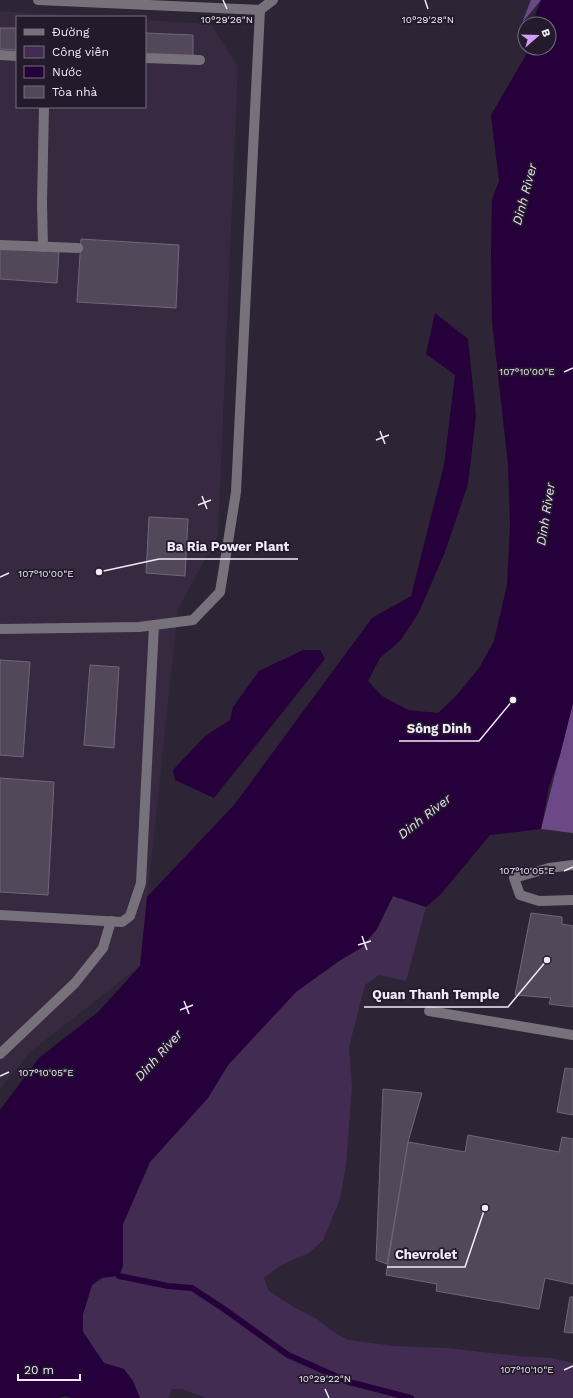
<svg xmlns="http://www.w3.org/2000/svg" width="573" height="1398" font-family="'Work Sans',sans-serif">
	<rect width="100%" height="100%" fill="#2d2435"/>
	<!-- built -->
	<path fill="#362940" d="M0 11 103 17H17V107H145V20L211 24 238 67 218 536 178 609 140 966 30 1052 0 1089Z"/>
	<!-- green -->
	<path fill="#422c52" d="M393 896 426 907 406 981 379 975 365 985 349 1047 352 1087 346 1165 340 1199 323 1240 309 1253 281 1265 264 1278 269 1291 292 1306 317 1319 332 1331 348 1340 395 1346 446 1348 519 1356 551 1358 573 1363V1398H206L182 1389H172L168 1398H140L124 1369 104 1363 83 1332V1314L92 1285 123 1266V1224L150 1162 208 1098 228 1065 296 992 339 961 361 948 377 929Z"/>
	<!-- forest -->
	<g fill="#6d4887">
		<path d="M531 0H541L522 23Z"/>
		<path d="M573 703V833L541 829Z"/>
	</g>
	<!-- water -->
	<g fill="#26003a">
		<path d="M541 0H573V703L560 755 549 787 541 829 490 835 441 894 426 907 393 896 377 929 361 948 339 961 296 992 228 1065 208 1098 150 1162 123 1224V1266L119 1276 101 1278 92 1285 83 1314V1332L104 1363 124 1369 133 1381 140 1398H72L65 1396 59 1398H0V1110L39 1058 98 1012 140 966 147 897 234 805 372 618 411 596 444 465 455 375 426 354 435 313 468 339 476 416 468 484 445 552 419 612 401 640 380 658 368 681 382 696 408 710 438 713 456 696 479 668 494 641 507 585 510 525 508 464 492 321 491 253 492 199 499 181 491 115 526 55 527 48H549V24H532Z"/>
		<path d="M303 650H320L325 659 214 798 175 780 173 770 205 736 230 720 233 707 259 671Z"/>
	</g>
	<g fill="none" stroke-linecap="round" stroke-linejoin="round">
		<!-- stream -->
		<path stroke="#26003a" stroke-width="6" d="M119 1276 168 1286 192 1288 224 1309 288 1355 349 1382 411 1398"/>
	</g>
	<!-- building -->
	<g fill="#52485a" stroke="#71667a">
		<path d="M0 28H17V50L0 49Z"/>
		<path d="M145 33 193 35V57L145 55Z"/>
		<path d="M81 239 179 245 176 308 77 302Z"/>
		<path d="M0 248 59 252 57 283 0 279Z"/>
		<path d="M149 517 188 519 185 576 146 573Z"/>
		<path d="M0 660 30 662 23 757 0 755Z"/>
		<path d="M90 665 119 667 114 748 84 745Z"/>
		<path d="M0 778 54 782 48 895 0 892Z"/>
		<path d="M531 913 562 917V924L573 926V1007L549 1004 551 998 515 995Z"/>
		<path d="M565 1068 573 1069V1115L557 1112Z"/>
		<path d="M383 1089 422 1093 408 1142 387 1264 376 1260Z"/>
		<path d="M468 1135 559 1152 562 1137 573 1139V1284L545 1278 539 1309 436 1291 437 1284 386 1275 408 1142 465 1152Z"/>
		<path d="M570 1297H573V1333L564 1332Z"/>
	</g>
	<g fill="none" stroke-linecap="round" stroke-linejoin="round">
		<!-- minor -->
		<g stroke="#76717a" stroke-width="10">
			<path d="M38 0 260 10 273 0"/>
			<path d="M0 55 17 56"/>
			<path d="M145 58 200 60"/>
			<path d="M0 245 78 248"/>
			<path d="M43 247 42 203 44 107"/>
			<path d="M0 629 139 627 193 620 220 592 236 492 260 10"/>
			<path d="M573 865 549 868 514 878 520 895 539 901 573 900"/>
			<path d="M0 915 122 922 130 916 141 883 154 625"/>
			<path d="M429 1011 573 1035"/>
			<path d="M0 1054 75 983 103 948 111 921"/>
		</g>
	</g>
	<!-- ticks -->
	<path fill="none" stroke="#f1ebf7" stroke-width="1.5" d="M223 0 227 9M425 0 428 9M564 372 573 368M380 431 385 444M376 440 389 435M202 496 207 509M198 505 211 500M0 577 9 573M564 871 573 867M362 936 367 950M358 945 371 941M184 1001 189 1014M180 1010 193 1005M0 1076 9 1072M564 1370 573 1366M325 1389 329 1398"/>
	<g text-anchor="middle" stroke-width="3.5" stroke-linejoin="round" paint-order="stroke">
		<!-- water labels -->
		<g font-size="13" font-style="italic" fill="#e9dff2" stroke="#231a2b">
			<text transform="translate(524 194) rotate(-75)" y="5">Dinh River</text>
			<text transform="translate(545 514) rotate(-81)" y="5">Dinh River</text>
			<text transform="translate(424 816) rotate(-38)" y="5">Dinh River</text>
			<text transform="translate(158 1055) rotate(-48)" y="5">Dinh River</text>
		</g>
	</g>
	<g font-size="10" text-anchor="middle" fill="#f1ebf7" stroke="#231a2b" stroke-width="3.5" stroke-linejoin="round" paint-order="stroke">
		<text x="227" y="23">10°29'26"N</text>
		<text x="428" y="23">10°29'28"N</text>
		<text x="527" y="375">107°10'00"E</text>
		<text x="46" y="577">107°10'00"E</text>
		<text x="527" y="874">107°10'05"E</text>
		<text x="46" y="1076">107°10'05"E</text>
		<text x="527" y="1373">107°10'10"E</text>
		<text x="325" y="1382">10°29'22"N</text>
	</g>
	<!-- callouts -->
	<path fill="none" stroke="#f1ebf7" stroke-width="1.5" d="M99 572L159 559H298M513 700L479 741H399M547 960L508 1007H364M485 1208L465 1267H387"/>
	<g fill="#f1ebf7" stroke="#231a2b" stroke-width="1.5">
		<circle cx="99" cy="572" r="4"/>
		<circle cx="513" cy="700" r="4"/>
		<circle cx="547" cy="960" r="4"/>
		<circle cx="485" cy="1208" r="4"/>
	</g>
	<g font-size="13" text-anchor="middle" font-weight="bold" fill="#f1ebf7" stroke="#231a2b" stroke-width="3.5" stroke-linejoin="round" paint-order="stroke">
		<text x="228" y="551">Ba Ria Power Plant</text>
		<text x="439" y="733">Sông Dinh</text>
		<text x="436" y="999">Quan Thanh Temple</text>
		<text x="426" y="1259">Chevrolet</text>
	</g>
	<!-- legend -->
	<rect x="16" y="16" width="130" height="92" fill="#231a2b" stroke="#756e7d"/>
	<rect x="24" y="29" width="20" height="6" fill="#76717a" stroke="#756e7d"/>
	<text x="52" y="36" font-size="12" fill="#f1ebf7">Đường</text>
	<rect x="24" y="46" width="20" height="12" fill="#422c52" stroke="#756e7d"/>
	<text x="52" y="56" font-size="12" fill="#f1ebf7">Công viên</text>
	<rect x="24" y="66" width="20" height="12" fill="#26003a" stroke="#756e7d"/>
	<text x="52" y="76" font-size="12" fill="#f1ebf7">Nước</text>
	<rect x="24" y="86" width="20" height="12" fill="#52485a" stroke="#756e7d"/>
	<text x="52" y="96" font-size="12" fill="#f1ebf7">Tòa nhà</text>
	<!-- north arrow -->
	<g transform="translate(537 36) rotate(70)"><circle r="19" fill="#231a2b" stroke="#756e7d"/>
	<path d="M0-3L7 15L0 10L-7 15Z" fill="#d39cfc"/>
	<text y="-6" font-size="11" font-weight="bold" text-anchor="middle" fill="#f1ebf7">B</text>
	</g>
	<!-- scale -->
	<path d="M18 1374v6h62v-6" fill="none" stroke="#f1ebf7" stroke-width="2"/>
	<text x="24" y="1374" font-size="12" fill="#f1ebf7" stroke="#231a2b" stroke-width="3" paint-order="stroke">20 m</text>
</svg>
